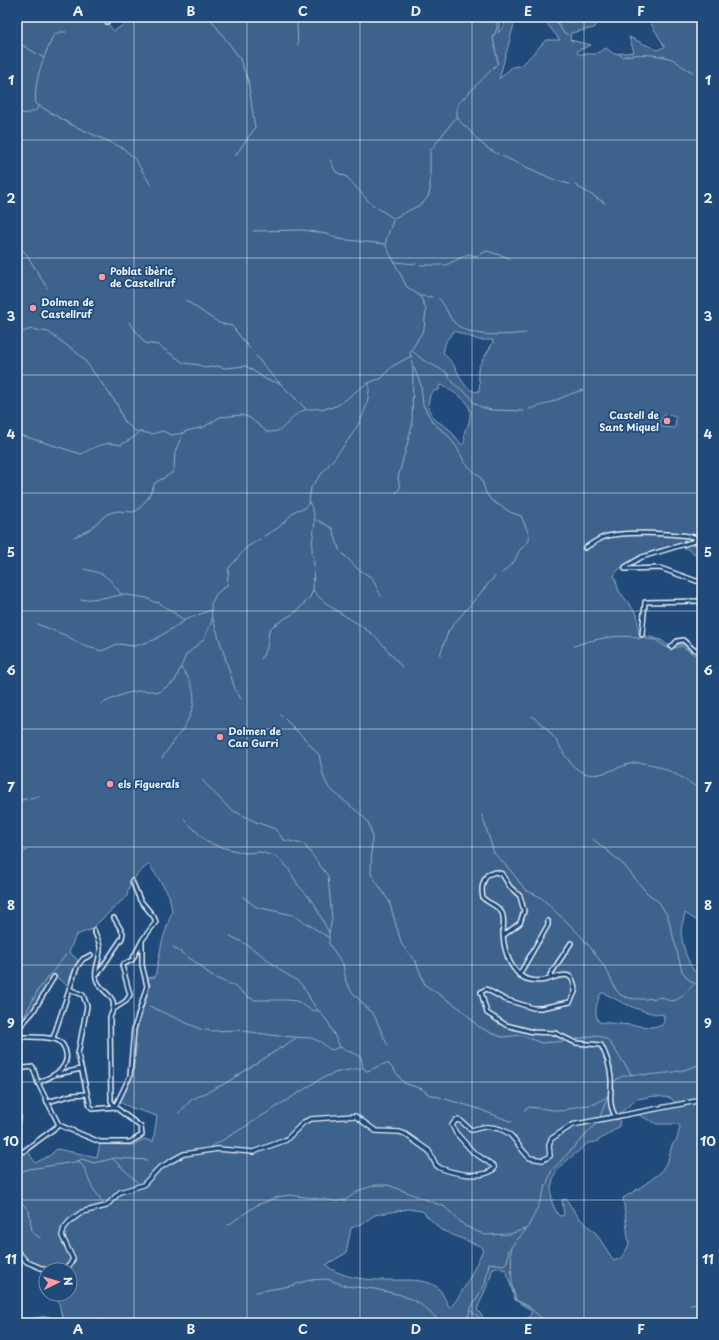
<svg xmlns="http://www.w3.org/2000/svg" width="719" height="1340" font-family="'Playpen Sans',sans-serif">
	<rect width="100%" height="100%" fill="#1f4a7a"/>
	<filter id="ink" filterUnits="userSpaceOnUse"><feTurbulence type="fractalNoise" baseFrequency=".025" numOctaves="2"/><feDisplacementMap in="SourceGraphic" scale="8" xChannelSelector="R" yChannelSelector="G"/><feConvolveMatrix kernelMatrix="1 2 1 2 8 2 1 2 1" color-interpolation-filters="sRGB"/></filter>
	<g filter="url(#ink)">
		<!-- green -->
		<path fill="#3c628c" stroke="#92aac2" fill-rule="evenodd" d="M17 17H102L114 31 135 17H501L498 33 504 26 507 17H516L499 79 512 67 519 66 525 62 546 40H560L548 25V19L546 17H602L594 28 571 33 570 40 591 45 577 51 578 54H595L606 48 614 54 634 52 629 37 657 50 665 47 647 17H702V556C694 555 692 551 685 548 669 540 623 561 614 575L619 591 637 614 639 634 661 640 669 646 683 644 702 656V924L685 913C684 919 681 926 681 932 682 945 689 971 702 978V1323H521L531 1315V1310L515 1300 506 1270 495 1267 492 1270 490 1279 477 1309 487 1323H17V1308L21 1320 47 1316 56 1320 63 1321 57 1294H70V1270C50 1270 33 1270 17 1255V1155L28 1151 35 1163 49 1156 57 1149 97 1157 100 1144 133 1145 144 1139 153 1142 157 1116 132 1108 119 1102 133 1070 136 1049 135 1035 150 985 147 978 155 977 162 942 172 911 169 895 149 864C138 873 129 881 127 896L90 930 76 935 69 952 78 960 67 985 53 975 31 1013 17 1027ZM454 331 479 340H493C493 346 481 360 478 369 477 377 482 384 478 392 463 391 460 374 453 364 450 360 446 357 443 352L446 341ZM442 385C457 396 477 400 468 425 468 427 466 428 465 430 463 436 467 441 462 445L449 429 434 419 428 405 430 395 433 391 439 390V386ZM665 414 676 417 675 428 662 427 660 421ZM601 993H604C622 1003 642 1013 664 1015V1022L661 1026 651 1027 599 1022C593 1015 597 1001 601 993ZM655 1096 671 1098 678 1106 637 1114 657 1124H678L680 1127 677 1139 672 1145 668 1160 660 1173 641 1187 623 1198 629 1245 621 1258 614 1261 595 1232 579 1218 566 1199 562 1200 564 1215 562 1216 558 1215 552 1203 551 1188 553 1179 558 1168 588 1143 596 1142 619 1127 620 1113 637 1099ZM408 1209 422 1211 441 1230 482 1247 483 1250C473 1270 465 1291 450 1308 446 1302 442 1291 437 1287 423 1277 401 1281 385 1280 366 1280 341 1278 326 1265L346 1253 351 1228 363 1223 375 1215Z"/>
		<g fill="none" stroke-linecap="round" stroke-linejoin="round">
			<!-- stream -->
			<g stroke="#9ab0c7" stroke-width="1">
				<path d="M209 17 239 57 248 80 255 128 235 156"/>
				<path d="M554 17 563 32 568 35"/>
				<path d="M84 23 85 18 88 17"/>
				<path d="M66 32H59L53 36C44 57 33 81 36 104L72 125 123 148 135 159 151 185"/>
				<path d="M17 42 44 58"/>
				<path d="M298 45 297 25 299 17"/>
				<path d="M618 53 622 57C633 53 663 54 674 60 681 65 685 69 693 72"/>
				<path d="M17 112C26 115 33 113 39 107"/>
				<path d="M457 116C460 123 464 125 469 130 478 141 485 148 498 154"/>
				<path d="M502 156 555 180 569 184"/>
				<path d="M330 160 336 172 347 177 370 203 393 218"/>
				<path d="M575 185 605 203"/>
				<path d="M253 231 303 230 327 234 338 239 385 244"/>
				<path d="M17 244 27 255 47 288"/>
				<path d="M394 262 416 264"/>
				<path d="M420 265H446L468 254 476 256 487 251 510 258"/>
				<path d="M421 296 432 297"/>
				<path d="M438 298C447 306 446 313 453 321 469 339 504 335 526 333"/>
				<path d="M185 300 219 323 232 326 250 349"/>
				<path d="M129 322 145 343 158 345 184 363 199 365 205 368 218 366 225 368 246 366 267 380 279 383"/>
				<path d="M17 334 31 329 48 332 72 349 83 358 117 404 124 421 135 431 152 434 163 431 171 435 183 433"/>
				<path d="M411 350 423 360 446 372 455 385 469 395 474 403 481 407 491 410 524 411"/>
				<path d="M256 356 269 372 306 409"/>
				<path d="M414 368 421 385 423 405 433 423 447 434 457 448 465 463 481 478 486 493 491 500 510 512 521 516 529 534V541L519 551 514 562 502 573"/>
				<path d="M529 409C548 405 565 395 583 390"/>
				<path d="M17 434 81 454C94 448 105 440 120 445L133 438 140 432"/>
				<path d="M698 477 702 482"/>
				<path d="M396 493 400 488 398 478 412 426 413 369 410 352 424 329 426 309 420 296 407 287 386 246V240L394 218 422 204 428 197 430 190V151L457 116V105L498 63 493 38 497 28V17"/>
				<path d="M309 502C322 524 308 536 313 557"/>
				<path d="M317 520 332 528 340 551"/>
				<path d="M264 536 278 528 296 510 304 509 309 502 311 488C332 457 372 423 369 383"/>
				<path d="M74 537 89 530 107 514 117 511 133 512 138 510 148 498 155 483 172 473 174 469 175 452 183 433 186 431 204 427 220 417 242 415 250 418 267 432C286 433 286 420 300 412 311 406 325 411 336 406 351 398 363 381 381 379L391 367 411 356"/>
				<path d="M343 554 358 569 372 578 381 596"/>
				<path d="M84 569C107 574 107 576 121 594L147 598 156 603 158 602 184 620"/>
				<path d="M313 590C327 609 354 619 372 634 383 643 392 656 402 667"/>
				<path d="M80 600 111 597 121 595"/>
				<path d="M213 619 235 689 241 699"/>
				<path d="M37 624 65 635 84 646 102 651 117 644 135 646 154 640 187 619 211 610"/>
				<path d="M646 639 656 640 669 649"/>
				<path d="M574 646C590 640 623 632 640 639"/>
				<path d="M674 648 682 646 702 660"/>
				<path d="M440 655 448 632 453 625 495 576"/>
				<path d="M261 659 267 648 269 630 273 626 297 611 310 597 313 590 314 561"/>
				<path d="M101 704C123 694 134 688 159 692L175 681 186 655 204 639 212 621 211 604 216 594 227 585 229 568 247 547 260 539"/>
				<path d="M280 714 306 740 319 755 324 778 329 788 365 818 369 824 372 835 371 874 389 901 402 945 416 962 425 985 461 1009 478 1026 491 1033 502 1037 521 1035 541 1043 569 1041"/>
				<path d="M532 716C539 722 547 728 552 735 562 747 566 763 580 771 598 782 617 765 635 763 658 761 685 779 702 791"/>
				<path d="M162 758C182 728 211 703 181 668"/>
				<path d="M17 763 21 754"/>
				<path d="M202 780 230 809 256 822 275 829 284 840 304 844 328 876 332 919 329 933V944L343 964 346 982 352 992 374 1015 388 1046"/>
				<path d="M17 801 40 796"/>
				<path d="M482 815 494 853 511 871 526 891C542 895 545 902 557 913 578 931 592 948 607 971 611 978 614 990 621 995 630 1001 652 999 663 997 675 1008 685 993 694 984"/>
				<path d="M184 819 207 842 221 847 244 853 260 852 278 857 288 868 298 885 314 903 329 933"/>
				<path d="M593 839 623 864 647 893 659 902 668 917 682 971 688 979 702 988"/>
				<path d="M17 857 27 850"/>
				<path d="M242 896 256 907 293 915 328 937"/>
				<path d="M230 936C251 945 265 958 283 972 289 976 296 979 301 984 308 992 310 1002 318 1010"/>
				<path d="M173 947 201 966 211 976 234 986 248 997 255 1000H286L297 1001 311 1010 319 1011 328 1022 340 1047"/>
				<path d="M149 1006 200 1029 211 1031 237 1030 278 1036 311 1038 321 1042 328 1048 332 1050 340 1047 361 1057 363 1068 367 1071C375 1069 381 1063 389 1064L404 1083 422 1089 428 1094 476 1108 512 1122"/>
				<path d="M17 1023 26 1013 38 990 66 955"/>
				<path d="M572 1040 597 1035 608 1040 632 1075"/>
				<path d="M613 1083C623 1070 642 1076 657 1074 671 1073 690 1070 702 1063"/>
				<path d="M524 1110 529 1107 563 1111 574 1107 595 1104 608 1096"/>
				<path d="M179 1113 191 1100 226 1083 296 1038"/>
				<path d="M600 1117 608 1096"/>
				<path d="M211 1147 243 1128 322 1078 338 1072 361 1068"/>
				<path d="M113 1159 137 1182"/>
				<path d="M78 1161C86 1167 86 1174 90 1183 93 1190 99 1195 102 1202"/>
				<path d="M17 1173 29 1169 75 1162 82 1159 94 1163 115 1158 147 1160"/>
				<path d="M17 1197 29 1211 32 1232 40 1238"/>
				<path d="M228 1225 257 1205 278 1197 289 1195 336 1201 345 1200 360 1190 376 1185H388L445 1207 465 1226 485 1235 510 1234 528 1228"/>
				<path d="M513 1245 511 1250 512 1286 516 1300 528 1306 547 1323"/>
				<path d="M256 1292 290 1286 309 1280 327 1279 346 1286 375 1289 401 1295 419 1303 442 1323"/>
				<path d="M690 1305 702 1304"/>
				<path d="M471 1311 479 1317 482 1323"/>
				<path d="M98 1323 103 1319"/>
				<path d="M461 1323 466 1320"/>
				<path d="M466 1323 471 1308 485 1284 489 1263 504 1265 507 1262 509 1249 527 1229 538 1207 552 1170 597 1123"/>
			</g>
			<defs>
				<g id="minor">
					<path d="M107 22 109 17"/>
					<path d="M585 548C591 544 597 540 604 537 622 531 674 533 694 537L696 539 695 541 642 557 625 567V569L660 568 702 583"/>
					<path d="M642 635 645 602 702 601"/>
					<path d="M671 647 677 641 683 640 693 649 702 652"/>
					<path d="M504 935 520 923 524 911 520 896 510 887 502 874 495 872 487 875C482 883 481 889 483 898 489 904 498 905 502 913 505 919 503 925 503 931 503 946 508 966 521 976 526 980 538 982 545 980 559 977 574 966 575 992L570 1002 541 1008H533L504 999 486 989 481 992 487 1013 506 1025 533 1032 555 1033 576 1043 601 1045C606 1054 610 1067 611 1078 612 1092 607 1104 616 1117"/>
					<path d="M97 975 122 938 123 933 114 918"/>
					<path d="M519 975 548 925V921"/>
					<path d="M551 978 550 975 571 943"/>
					<path d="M69 989 83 995 87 1006 78 1054 90 1106 93 1109 115 1107"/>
					<path d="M114 1009 126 1001 130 995 122 965 132 960 143 939 156 922 154 917 140 900 132 881"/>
					<path d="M17 1030 33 1012 54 977"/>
					<path d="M17 1037C29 1037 43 1036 54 1039 59 1040 63 1044 65 1049 72 1069 52 1076 38 1083"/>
					<path d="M53 1038 77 967 83 959 91 955"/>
					<path d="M17 1069 33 1067 38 1083 59 1125"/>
					<path d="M58 1074 81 1069"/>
					<path d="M47 1102 72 1095 87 1094"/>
					<path d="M115 1107 130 1076 134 1029 147 986 142 965V942"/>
					<path d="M17 1111 19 1118 17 1123"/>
					<path d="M59 1125 100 1142H130L142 1135 141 1127 115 1107 111 1101 110 1017C122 994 100 995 96 978 94 969 100 959 100 950 101 944 96 936 94 930"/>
					<path d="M17 1153 24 1151 59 1125"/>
				</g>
				<g id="major">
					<path d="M17 1251 27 1262 46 1270"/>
					<path d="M61 1270 69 1266 73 1259 62 1236 64 1228 70 1221 82 1212 106 1206 120 1192 143 1185 158 1169 171 1161 184 1154 218 1149 253 1152 286 1140 304 1122 311 1119 355 1116 376 1131 400 1132 405 1134 429 1151 436 1165 440 1168C453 1173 482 1180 494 1169V1166L473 1152 456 1133 452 1125 456 1120 461 1121 471 1130C477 1129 483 1126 489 1127 515 1129 514 1144 530 1158L543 1160 550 1156 549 1145 551 1139 572 1125 702 1100"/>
				</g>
			</defs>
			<!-- minor casing -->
			<use href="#minor" stroke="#e8f1f8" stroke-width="6"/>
			<!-- major casing -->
			<use href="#major" stroke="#e8f1f8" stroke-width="6"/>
			<!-- minor -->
			<use href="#minor" stroke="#1f4a7a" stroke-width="3"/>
			<!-- major -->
			<use href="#major" stroke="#1f4a7a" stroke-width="3.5"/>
		</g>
	</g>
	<!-- grid -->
	<path fill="none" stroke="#e8f1f8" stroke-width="1" stroke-opacity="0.55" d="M134 17V1323M247 17V1323M360 17V1323M472 17V1323M584 17V1323M17 140H702M17 258H702M17 375H702M17 493H702M17 611H702M17 729H702M17 847H702M17 965H702M17 1082H702M17 1200H702"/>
	<!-- markers -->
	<g fill="#ff9aa2" stroke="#1f4a7a" stroke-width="1.5">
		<circle cx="102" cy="277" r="4"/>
		<circle cx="33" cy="308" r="4"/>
		<circle cx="667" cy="421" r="4"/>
		<circle cx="220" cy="737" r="4"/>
		<circle cx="110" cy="784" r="4"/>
	</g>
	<g text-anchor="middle" stroke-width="3.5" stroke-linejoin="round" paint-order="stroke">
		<!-- poi labels -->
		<g font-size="10" font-weight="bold" fill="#e8f1f8" stroke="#1f4a7a" text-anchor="start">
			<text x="110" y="275">Poblat ibèric<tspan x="110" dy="12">de Castellruf</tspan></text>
			<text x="41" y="306">Dolmen de<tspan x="41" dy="12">Castellruf</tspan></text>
			<text x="659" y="419" text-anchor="end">Castell de<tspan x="659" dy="12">Sant Miquel</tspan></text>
			<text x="228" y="735">Dolmen de<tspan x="228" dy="12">Can Gurri</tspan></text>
			<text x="118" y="788">els Figuerals</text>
		</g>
	</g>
	<!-- margin -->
	<rect width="719" height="1340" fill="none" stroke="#1f4a7a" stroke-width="44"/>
	<!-- north arrow -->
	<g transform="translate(58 1282) rotate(85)"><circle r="19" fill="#1f4a7a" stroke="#6f8dac"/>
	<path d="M0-3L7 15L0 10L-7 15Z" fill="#ff9aa2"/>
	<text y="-6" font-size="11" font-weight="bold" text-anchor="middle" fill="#e8f1f8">N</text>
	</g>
	<rect x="22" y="22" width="675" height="1296" fill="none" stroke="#e8f1f8" stroke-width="1.5"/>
	<g font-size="13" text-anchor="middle" font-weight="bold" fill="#e8f1f8">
		<text x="78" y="16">A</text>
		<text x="191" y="16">B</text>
		<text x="303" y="16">C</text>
		<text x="416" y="16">D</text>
		<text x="528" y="16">E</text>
		<text x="641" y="16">F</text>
		<text x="11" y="85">1</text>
		<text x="708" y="85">1</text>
		<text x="11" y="203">2</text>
		<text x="708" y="203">2</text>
		<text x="11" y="321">3</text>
		<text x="708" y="321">3</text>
		<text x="11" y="439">4</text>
		<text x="708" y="439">4</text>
		<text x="11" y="557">5</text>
		<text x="708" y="557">5</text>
		<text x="11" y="675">6</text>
		<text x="708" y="675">6</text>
		<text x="11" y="792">7</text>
		<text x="708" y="792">7</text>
		<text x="11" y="910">8</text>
		<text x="708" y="910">8</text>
		<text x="11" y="1028">9</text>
		<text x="708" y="1028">9</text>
		<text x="11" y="1146">10</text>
		<text x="708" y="1146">10</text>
		<text x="11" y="1264">11</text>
		<text x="708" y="1264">11</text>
		<text x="78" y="1334">A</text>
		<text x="191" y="1334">B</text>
		<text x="303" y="1334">C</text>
		<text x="416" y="1334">D</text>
		<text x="528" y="1334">E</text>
		<text x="641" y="1334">F</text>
	</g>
</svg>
